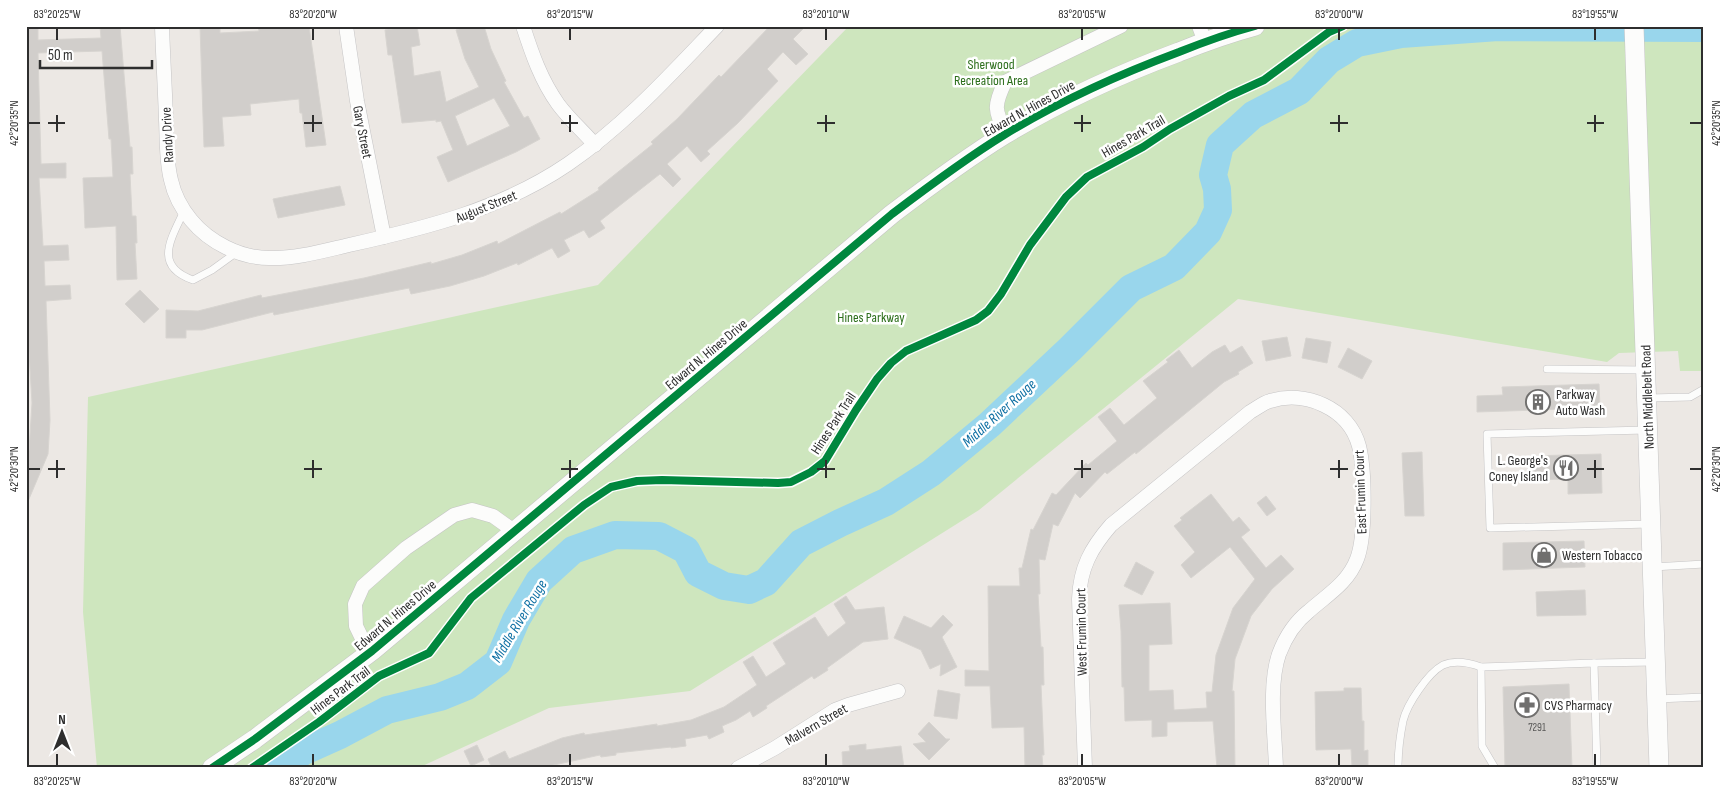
<svg xmlns="http://www.w3.org/2000/svg" width="1730" height="794" font-family="'Sofia Sans Condensed',sans-serif">
	<rect width="100%" height="100%" fill="#ece8e4"/>
	<!-- green -->
	<path fill="#cee6be" d="M849 26H1704V371H1680L1678 351 1619 353 1607 362 1238 299 979 510 690 691 549 708 418 768H97L83 612 88 397 598 285Z"/>
	<g fill="none" stroke-linecap="round" stroke-linejoin="round">
		<!-- river -->
		<path stroke="#99d6ec" stroke-width="28" d="M281 768 302 752 340 735 387 710 440 697 467 686 498 662 516 620 539 581 573 550 615 535 659 536 686 550 698 573 724 586 749 590 766 582 801 543 840 523 886 502 931 473 989 425 1070 349 1131 288 1174 267 1208 232 1218 210 1217 189 1213 175 1220 145 1253 115 1299 91 1329 60 1357 43 1401 34 1498 27 1704 28"/>
	</g>
	<!-- building -->
	<g fill="#d1cecb" stroke="#d7d4d0" fill-rule="evenodd">
		<path d="M26 26H38V40L101 38 100 26H120L130 147H132L133 174H130L132 216H136L137 243H135L137 279 117 280 116 226 85 228 83 178 113 177 111 139H109L102 51 38 53 41 164 66 163V178H39L43 246 68 245 69 260 44 261 45 286 70 285 71 299 46 301 50 420 48 454 26 506V450L29 451 32 403 26 300Z"/>
		<path d="M200 26H220V33L259 31 258 26H309L326 145 306 147 302 113H300L299 99 250 104 251 115 222 117 224 146 204 147Z"/>
		<path d="M417 26 420 45 411 47 414 76 440 71 446 102 479 87 465 59 456 30 468 26H484L491 49 506 81 504 82 524 118 528 116 540 139 516 152 448 182 437 157 453 150 441 121 436 122V120L402 123 392 55H388L385 30ZM494 98 510 126 467 146 455 116Z"/>
		<path d="M770 26H806L793 39 808 54 796 65 783 52 767 69 778 81 738 123 707 151 710 154 701 162 687 146 667 164 681 179 673 187 660 174 600 221 605 228 589 238 584 230 564 240 570 251 558 258 552 248 518 265 517 263 484 276 450 286 411 294 409 288 274 315 273 312 202 330H186V338H166V310L198 311 261 295 262 298 364 278 431 262V264L462 255 497 241 498 244 560 212 561 214 599 190 598 188 653 144 651 142 677 119 719 75 721 77Z"/>
		<path d="M340 186 345 205 278 218 273 199Z"/>
		<path d="M140 290 159 309 144 323 125 304Z"/>
		<path d="M1287 337 1291 356 1266 361 1262 341Z"/>
		<path d="M1306 338 1331 342 1327 363 1302 358Z"/>
		<path d="M1225 345 1230 353 1242 346 1253 363 1238 372 1239 374 1224 382 1136 454 1135 452 1107 474 1105 472 1080 498 1075 493 1058 526 1053 524 1045 560 1039 559 1040 594H1038L1041 647H1043L1044 685H1041L1044 755H1042L1043 768H1025L1024 727 992 728 990 686H965V670L989 671 988 586H1020L1019 568H1022L1031 529 1033 530 1052 493 1056 495 1086 463 1088 465 1117 441 1098 417 1110 408 1124 425 1157 398 1143 381 1168 362 1166 360 1179 350 1192 368 1212 352Z"/>
		<path d="M1348 348 1372 361 1362 379 1338 367Z"/>
		<path d="M1599 384 1600 408 1477 412V396L1503 395 1502 387Z"/>
		<path d="M1422 452 1424 516H1405L1402 453Z"/>
		<path d="M1601 454 1602 493 1568 494V479L1531 480 1530 456Z"/>
		<path d="M1211 494 1233 522 1239 517 1250 530 1241 537 1266 568 1281 555 1294 569 1272 589 1251 616 1235 659 1232 691H1234L1235 768H1217L1213 721 1167 722V736L1152 737V720L1125 721 1124 687H1122L1121 631 1119 605 1170 603 1172 644 1149 645V691L1173 690 1174 710 1207 708 1206 692H1212L1216 655 1233 608 1255 579 1230 547 1191 578 1181 565 1195 552 1174 526 1182 520 1180 518Z"/>
		<path d="M1266 496 1276 509 1267 516 1257 503Z"/>
		<path d="M1584 541 1585 567 1503 570V543Z"/>
		<path d="M1136 562 1154 572 1142 595 1124 586Z"/>
		<path d="M1585 590 1586 615 1537 616 1536 592Z"/>
		<path d="M846 596 855 610 884 607 888 639 863 642 827 668 828 670 814 679 812 676 766 706 767 708 753 717 750 711 736 720 722 726 724 732 709 739 707 735 685 739 686 746 671 748V747L616 753V755L601 757 600 755 540 768H488L491 766 488 759 505 751 509 759 562 738 584 733 585 735 657 724V726L691 720 724 707 757 685 743 662 753 656 766 677 786 664 773 643 815 617 828 637 846 623 834 604Z"/>
		<path d="M943 615 953 625 942 637 957 667 940 676 941 664 930 669 921 650 894 638 904 616 931 628Z"/>
		<path d="M1569 684 1572 768H1505L1503 687Z"/>
		<path d="M1344 688H1361L1362 721H1364V751L1368 750V767H1352L1351 749 1316 750 1315 692 1344 691Z"/>
		<path d="M938 690 960 694 957 719 934 716Z"/>
		<path d="M929 722 946 739H950L929 760 913 744 926 742 918 734Z"/>
		<path d="M866 744V750L901 746 904 768H843L842 752 850 751 849 746Z"/>
		<path d="M477 745 484 760 471 766 464 751Z"/>
	</g>
	<g fill="none" stroke-linecap="round" stroke-linejoin="round">
		<defs>
			<g id="lane">
				<path d="M184 211C171 239 153 266 193 280L212 270 237 252"/>
				<path d="M1547 369 1645 370"/>
				<path d="M1649 398 1690 397 1704 389"/>
				<path d="M1647 430 1487 434 1490 528 1650 524"/>
				<path d="M1653 567 1704 564"/>
				<path d="M1594 663 1655 662"/>
				<path d="M1657 699 1704 697"/>
				<path d="M1398 768C1398 753 1400 736 1403 721 1407 704 1428 673 1443 665 1455 660 1470 663 1481 667"/>
				<path d="M1495 768 1482 746 1481 667 1594 663 1597 768"/>
			</g>
			<g id="street">
				<path d="M162 26C163 57 165 88 166 120 167 140 166 161 171 180 174 194 182 209 191 220 209 242 240 258 269 258 295 259 323 251 349 245 426 228 502 209 568 164 625 125 670 75 717 26"/>
				<path d="M346 26 357 101 384 237"/>
				<path d="M523 26C532 54 541 80 558 104 569 119 583 131 595 145"/>
				<path d="M1199 26 1205 42"/>
				<path d="M1006 134C995 110 993 107 1005 82L1121 26"/>
				<path d="M369 653 356 626 355 604 363 586 406 548 454 515 472 510 493 516 514 531"/>
				<path d="M738 768 775 748 835 710 848 705 898 691"/>
				<path d="M1085 768 1079 599C1080 568 1091 548 1111 525L1250 412C1257 408 1263 403 1270 401 1305 390 1349 408 1359 446 1365 470 1366 536 1357 559 1348 583 1327 595 1309 611 1295 622 1285 638 1279 654 1268 686 1275 734 1276 768"/>
			</g>
			<g id="secondary">
				<path d="M1634 26 1659 768"/>
				<path d="M212 768 255 739 372 651 892 214C929 186 965 159 1004 135 1058 102 1120 74 1179 52 1204 42 1229 33 1255 26"/>
			</g>
		</defs>
		<!-- lane casing -->
		<use href="#lane" stroke="#c5c4c5" stroke-width="8"/>
		<!-- street casing -->
		<use href="#street" stroke="#c5c4c5" stroke-width="15"/>
		<!-- secondary casing -->
		<use href="#secondary" stroke="#c5c4c5" stroke-width="20"/>
		<!-- lane -->
		<use href="#lane" stroke="#fcfcfb" stroke-width="7"/>
		<!-- street -->
		<use href="#street" stroke="#fcfcfb" stroke-width="14"/>
		<!-- secondary -->
		<use href="#secondary" stroke="#fcfcfb" stroke-width="19"/>
		<defs>
			<g id="cycleway">
				<path d="M212 768 255 739 372 651 892 214C929 186 965 159 1004 135 1058 102 1120 74 1179 52 1204 42 1229 33 1255 26"/>
				<path d="M252 768 319 722 379 676 429 653 471 598 584 505 611 487 637 481 662 480 778 483 791 482 811 472 825 461 856 410 877 379 891 363 906 351 976 320 988 311 1001 294 1030 245 1066 197 1087 177 1143 147 1170 129 1229 96 1264 80 1329 32 1343 26"/>
			</g>
		</defs>
		<!-- cycleway casing -->
		<use href="#cycleway" stroke="#fff" stroke-width="11"/>
		<!-- cycleway -->
		<use href="#cycleway" stroke="#00873e" stroke-width="8"/>
	</g>
	<!-- ticks -->
	<path fill="none" stroke="#2e2e2e" stroke-width="2" d="M57 28V40M313 28V40M570 28V40M826 28V40M1082 28V40M1339 28V40M1595 28V40M57 115V132M313 115V132M570 115V132M826 115V132M1082 115V132M1339 115V132M1595 115V132M28 123H40M48 123H65M304 123H322M561 123H578M817 123H835M1074 123H1091M1330 123H1348M1587 123H1604M1690 123H1702M57 460V478M313 460V478M570 460V478M826 460V478M1082 460V478M1339 460V478M1595 460V478M28 469H40M48 469H65M304 469H322M561 469H578M817 469H835M1074 469H1091M1330 469H1348M1587 469H1604M1690 469H1702M57 754V766M313 754V766M570 754V766M826 754V766M1082 754V766M1339 754V766M1595 754V766"/>
	<!-- icons -->
	<defs>
		<symbol id="building-ring" viewBox="-11 -11 22 22"><circle r="9.5" fill="#fff" stroke="#706f6e" stroke-width="1.5"/><path d="M-4-6H4V6H1V3H-1V6H-4ZM-2.5-4.3h1.7v1.8h-1.7ZM.8-4.3h1.7v1.8H.8ZM-2.5-1h1.7V.8h-1.7ZM.8-1h1.7V.8H.8Z" fill="#706f6e"/></symbol>
		<symbol id="restaurant-ring" viewBox="-11 -11 22 22"><circle r="9.5" fill="#fff" stroke="#706f6e" stroke-width="1.5"/><path d="M-5-6h1v4h1v-4h1v4h1v-4h1v5L-1.5 .5V6h-2V.5L-5-1ZM5-6V6H3V1.5H1.5Q1.5-4 5-6Z" fill="#706f6e"/></symbol>
		<symbol id="shop-ring" viewBox="-11 -11 22 22"><circle r="9.5" fill="#fff" stroke="#706f6e" stroke-width="1.5"/><path d="M-5-2.5h2.3a2.7 3.5 0 0 1 5.4 0H5L5.5 6h-11ZM-1.5-2.5h3a1.5 2.3 0 0 0-3 0Z" fill="#706f6e"/></symbol>
		<symbol id="pharmacy-ring" viewBox="-11 -11 22 22"><circle r="9.5" fill="#fff" stroke="#706f6e" stroke-width="1.5"/><path d="M-2-6h4v4h4v4h-4v4h-4v-4h-4v-4h4Z" fill="#706f6e"/></symbol>
	</defs>
	<g fill-rule="evenodd">
		<use href="#building-ring" x="1524" y="388" width="28" height="28"/>
		<use href="#restaurant-ring" x="1552" y="454" width="28" height="28"/>
		<use href="#shop-ring" x="1530" y="541" width="28" height="28"/>
		<use href="#pharmacy-ring" x="1513" y="691" width="28" height="28"/>
	</g>
	<g text-anchor="middle" stroke-width="5" stroke-linejoin="round" paint-order="stroke">
		<!-- number labels -->
		<g font-size="11" fill="#585857">
			<text x="1537" y="731">7291</text>
		</g>
		<!-- park labels -->
		<g font-size="14" fill="#2c6e1b" stroke="#fff">
			<text x="991" y="69">Sherwood<tspan x="991" dy="16">Recreation Area</tspan></text>
			<text x="871" y="322">Hines Parkway</text>
		</g>
		<!-- street labels -->
		<g font-size="14" fill="#2e2e2e" stroke="#fff">
			<text transform="translate(1029 108) rotate(-29)" y="5">Edward N. Hines Drive</text>
			<text transform="translate(363 132) rotate(79)" y="5">Gary Street</text>
			<text transform="translate(167 135) rotate(-93)" y="5">Randy Drive</text>
			<text transform="translate(1133 136) rotate(-30)" y="5">Hines Park Trail</text>
			<text transform="translate(486 206) rotate(-22)" y="5">August Street</text>
			<text transform="translate(706 354) rotate(-40)" y="5">Edward N. Hines Drive</text>
			<text transform="translate(1647 397) rotate(-92)" y="5">North Middlebelt Road</text>
			<text transform="translate(833 423) rotate(-57)" y="5">Hines Park Trail</text>
			<text transform="translate(1360 492) rotate(-92)" y="5">East Frumin Court</text>
			<text transform="translate(395 615) rotate(-40)" y="5">Edward N. Hines Drive</text>
			<text transform="translate(1081 632) rotate(-91)" y="5">West Frumin Court</text>
			<text transform="translate(340 690) rotate(-37)" y="5">Hines Park Trail</text>
			<text transform="translate(816 724) rotate(-30)" y="5">Malvern Street</text>
		</g>
		<!-- poi labels -->
		<g font-size="14" fill="#2e2e2e" stroke="#fff" text-anchor="start">
			<text x="1556" y="399">Parkway<tspan x="1556" dy="16">Auto Wash</tspan></text>
			<text x="1548" y="465" text-anchor="end">L. George's<tspan x="1548" dy="16">Coney Island</tspan></text>
			<text x="1562" y="560">Western Tobacco</text>
			<text x="1544" y="710">CVS Pharmacy</text>
		</g>
		<!-- water labels -->
		<g font-size="15" font-style="italic" fill="#0d6fa3" stroke="#fff">
			<text transform="translate(999 413) rotate(-42)" y="5">Middle River Rouge</text>
			<text transform="translate(519 621) rotate(-59)" y="5">Middle River Rouge</text>
		</g>
	</g>
	<!-- border -->
	<rect width="1730" height="794" fill="none" stroke="#ffffff" stroke-width="55"/>
	<!-- north arrow -->
	<g transform="translate(62 732)" stroke="#ffffff" stroke-width="4" paint-order="stroke">
	<path d="M0-4L9 19L0 12L-9 19Z" fill="#2e2e2e"/>
	<text y="-8" font-size="14" font-weight="bold" text-anchor="middle" fill="#2e2e2e">N</text>
	</g>
	<!-- scale -->
	<path d="M40 60v8h112v-8" fill="none" stroke="#2e2e2e" stroke-width="2.5"/>
	<text x="48" y="60" font-size="15" fill="#2e2e2e" stroke="#ffffff" stroke-width="4" paint-order="stroke">50 m</text>
	<rect x="28" y="28" width="1674" height="738" fill="none" stroke="#2e2e2e" stroke-width="2"/>
	<g font-size="12" text-anchor="middle" fill="#2e2e2e">
		<text x="57" y="18">83°20'25"W</text>
		<text x="313" y="18">83°20'20"W</text>
		<text x="570" y="18">83°20'15"W</text>
		<text x="826" y="18">83°20'10"W</text>
		<text x="1082" y="18">83°20'05"W</text>
		<text x="1339" y="18">83°20'00"W</text>
		<text x="1595" y="18">83°19'55"W</text>
		<text transform="translate(14 123) rotate(-90)" y="4">42°20'35"N</text>
		<text transform="translate(1716 123) rotate(-90)" y="4">42°20'35"N</text>
		<text transform="translate(14 469) rotate(-90)" y="4">42°20'30"N</text>
		<text transform="translate(1716 469) rotate(-90)" y="4">42°20'30"N</text>
		<text x="57" y="785">83°20'25"W</text>
		<text x="313" y="785">83°20'20"W</text>
		<text x="570" y="785">83°20'15"W</text>
		<text x="826" y="785">83°20'10"W</text>
		<text x="1082" y="785">83°20'05"W</text>
		<text x="1339" y="785">83°20'00"W</text>
		<text x="1595" y="785">83°19'55"W</text>
	</g>
</svg>
